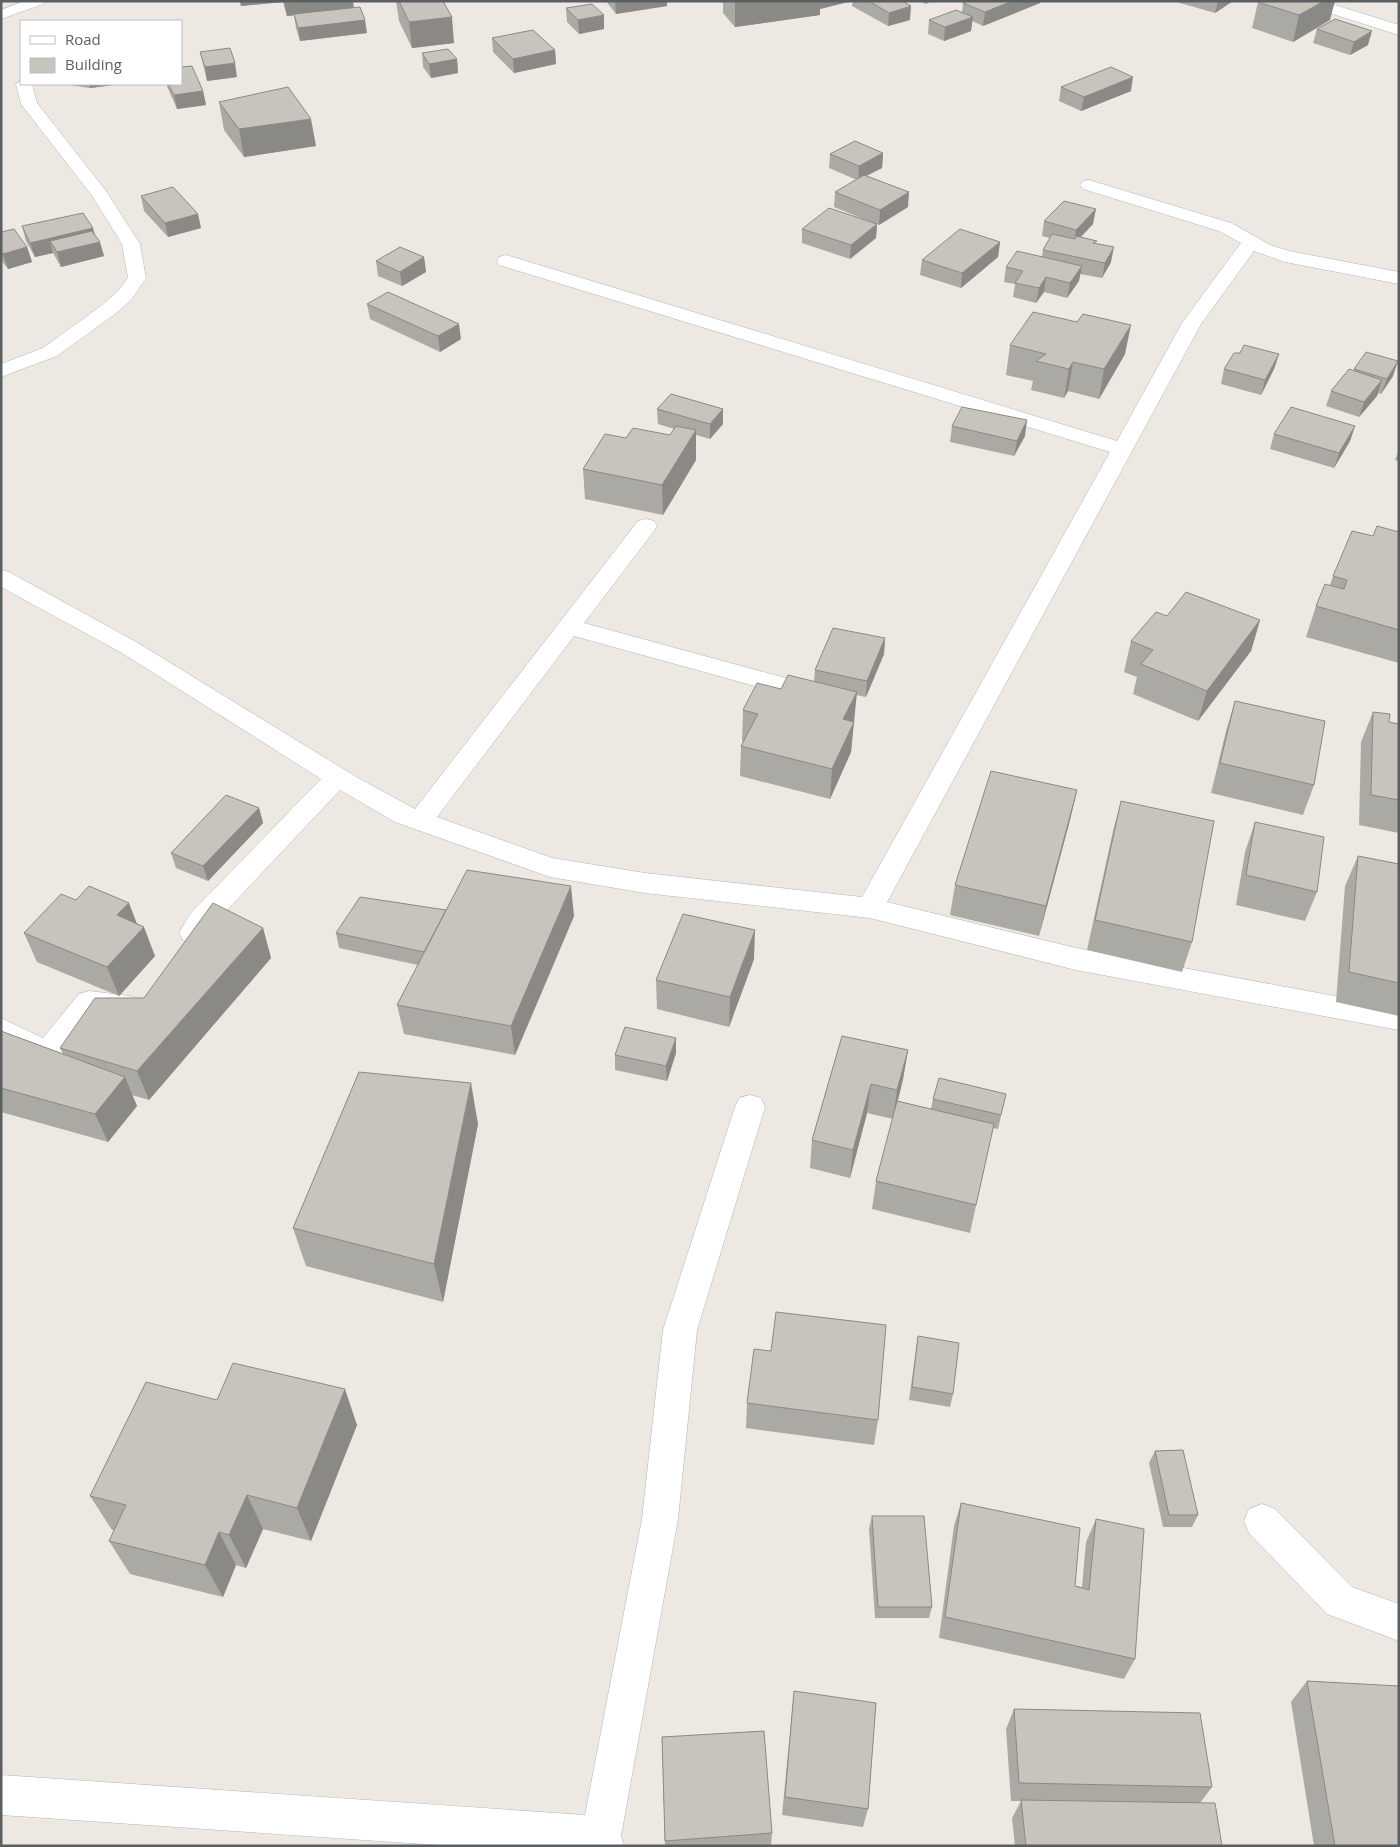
<svg xmlns="http://www.w3.org/2000/svg" width="1400" height="1847" font-family="'Open Sans',sans-serif">
	<rect width="100%" height="100%" fill="#ede9e2"/>
	<g fill="none" stroke-linecap="round" stroke-linejoin="round">
		<defs>
			<g id="street">
				<path d="M24 1H45L43 4 1 19V10Z"/>
				<path d="M1299 1H1322L1399 25V35L1301 4Z"/>
				<path d="M21 80V84H32L37 103 106 191 140 244 146 278 131 300 115 314 57 356 1 377V364L43 348 101 306 117 292 128 278 122 244 93 197 21 104 16 84Z"/>
				<path d="M1089 180 1231 223 1270 245 1289 251 1399 272V284L1285 262 1254 251 1201 324 887 902 1076 948 1399 1008V1030L1076 970 870 918 645 893 550 877 395 822 340 790 210 928 203 940 193 943 183 940 179 933 190 914 321 779 122 653 1 587V570L9 572 138 643 358 778 415 809 638 521 646 519 654 521 657 526 654 531 584 623 789 679 792 685 789 691 780 693 574 636 437 817 552 858 645 873 862 897 1110 452 499 265 497 261 499 257 506 255 513 257 1117 441 1182 323 1241 243 1219 231 1083 189 1080 185 1083 181Z"/>
				<path d="M89 991 130 996 140 999 144 1007 140 1015 130 1018 96 1014 57 1062 47 1066 37 1062 1 1043V1018L43 1038 79 994Z"/>
				<path d="M750 1095 761 1098 765 1107 697 1330 678 1519 621 1836 624 1846H452L1 1815V1775L585 1815 642 1519 663 1330 735 1107 739 1098Z"/>
				<path d="M1262 1504 1275 1509 1352 1587 1399 1604V1641L1327 1614 1249 1533 1244 1521 1249 1509Z"/>
			</g>
		</defs>
		<!-- street casing -->
		<use href="#street" stroke="#b2b5b9" stroke-width="1"/>
		<!-- street -->
		<use href="#street" fill="#fff" fill-rule="evenodd"/>
	</g>
	<!-- wall -->
	<g fill="#aba9a3">
		<path d="M240 1H353V7L367 33 300 41 296 28 294 15 287 16 283 2 241 6Z"/>
		<path d="M396 1H454L444 2 454 43 412 48 399 21Z"/>
		<path d="M606 1H667V6L616 14Z"/>
		<path d="M723 1H848V2L820 9V15L735 27 723 13Z"/>
		<path d="M853 1H902L910 20 888 26 852 6Z"/>
		<path d="M919 1H932L926 4Z"/>
		<path d="M1173 1H1233L1215 13Z"/>
		<path d="M1258 2 1330 20 1293 42 1252 28Z"/>
		<path d="M963 3H1040L983 26 972 21 971 31 944 41 928 34 929 20 962 13Z"/>
		<path d="M566 8 604 29 579 34 567 22Z"/>
		<path d="M1317 29 1368 45 1350 55 1313 43Z"/>
		<path d="M492 38 555 50 556 64 514 73 493 52Z"/>
		<path d="M200 52 237 77 207 81Z"/>
		<path d="M422 53 457 59 458 73 431 78 423 67Z"/>
		<path d="M69 84H122L90 88 69 85Z"/>
		<path d="M166 84H181L203 91 206 105 177 109Z"/>
		<path d="M1061 87 1131 91 1081 111 1059 101Z"/>
		<path d="M219 102 316 146 244 157 224 130Z"/>
		<path d="M883 153 882 168 866 176 908 207 879 225 877 224 876 238 850 259 802 243V229L871 222 834 207 835 192 857 180 829 168 830 154Z"/>
		<path d="M141 196 201 228 168 237 144 211Z"/>
		<path d="M1044 221 1093 224 1081 237 1097 244 1111 262 1102 278 1080 274 1079 281 1067 298 1044 292 1036 303 1013 297 1015 284 1004 282 1006 267 1042 257 1043 250 1050 238 1042 236Z"/>
		<path d="M22 226 94 233 104 256 61 267 53 253 35 257 26 241Z"/>
		<path d="M1 229 2 232 27 247 32 262 8 269 1 260Z"/>
		<path d="M1000 242 998 257 961 288 920 275 922 260Z"/>
		<path d="M424 257 426 272 402 286 378 276 376 261Z"/>
		<path d="M367 304 461 339 440 352 370 319Z"/>
		<path d="M1010 345 1125 354 1099 399 1068 391 1064 398 1031 390 1033 381 1006 375Z"/>
		<path d="M1279 354 1274 369 1261 395 1221 384 1224 369Z"/>
		<path d="M1354 369 1393 376 1381 394 1378 393 1377 396 1359 417 1326 406 1331 391 1354 371Z"/>
		<path d="M657 409H723V424L710 439 696 435V460L663 515 585 499 583 469 626 438 670 435 674 429 658 424Z"/>
		<path d="M952 426 1025 436 1014 456 950 442Z"/>
		<path d="M1355 426 1350 441 1334 468 1270 449 1274 434Z"/>
		<path d="M1399 450V461L1395 460Z"/>
		<path d="M1399 532V663L1306 637 1316 606 1330 585 1333 576Z"/>
		<path d="M1167 616 1260 620 1251 651 1198 721 1133 694 1137 677 1124 672 1131 641Z"/>
		<path d="M885 638 884 654 866 697 856 695 851 752 830 799 740 776 741 746 744 741H742L743 710 781 689 814 681 815 670Z"/>
		<path d="M1235 701 1314 785 1303 815 1211 793 1226 731Z"/>
		<path d="M1373 712 1389 722 1399 724V833L1359 825 1361 742Z"/>
		<path d="M1077 790 1070 820 1039 936 950 915 955 885Z"/>
		<path d="M1121 801 1192 942 1182 972 1087 950 1113 831Z"/>
		<path d="M259 808 263 823 208 881 176 868 171 853Z"/>
		<path d="M1255 822 1317 892 1305 921 1236 905 1245 852Z"/>
		<path d="M1358 856 1399 864V1016L1336 1002 1345 886Z"/>
		<path d="M446 910 574 916 515 1055 404 1034 397 1005 418 965 339 948 336 933Z"/>
		<path d="M137 923 155 956 119 996 37 962 24 933Z"/>
		<path d="M263 928 271 958 149 1100 132 1095 137 1106 108 1142 1 1112V1031L63 1054 60 1048Z"/>
		<path d="M754 959 729 1027 657 1009 656 980Z"/>
		<path d="M842 1036 908 1050 903 1079 898 1101 931 1109 933 1099 1006 1094 998 1129 993 1128 970 1233 872 1209 876 1181 893 1119 867 1113 850 1178 810 1168 812 1140Z"/>
		<path d="M676 1053 667 1081 615 1070V1055Z"/>
		<path d="M478 1124 443 1302 306 1266 293 1228Z"/>
		<path d="M918 1336 953 1394 950 1407 909 1400 916 1350Z"/>
		<path d="M217 1400 357 1425 311 1541 263 1529 246 1568 236 1565 223 1597 130 1574 109 1541 114 1530H112L90 1496Z"/>
		<path d="M747 1403 878 1420 874 1445 746 1428Z"/>
		<path d="M1155 1451 1198 1515 1192 1527H1163L1149 1463Z"/>
		<path d="M961 1503 1075 1586 1082 1587 1086 1542 1096 1519 1135 1659 1124 1679 939 1638 954 1526Z"/>
		<path d="M872 1516 932 1607 929 1618H875L869 1529Z"/>
		<path d="M1307 1681 1399 1846H1314L1291 1702Z"/>
		<path d="M794 1691 868 1809 863 1827 782 1815Z"/>
		<path d="M1014 1709 1212 1787 1200 1803 1222 1846H1015L1012 1818 1021 1801H1011L1006 1729Z"/>
		<path d="M662 1737 772 1833 771 1846H665Z"/>
	</g>
	<!-- shaded-wall -->
	<g fill="#8b8985">
		<path d="M240 1H283V2L241 6Z"/>
		<path d="M297 1H353L354 9 287 16 284 3Z"/>
		<path d="M615 1H667V6L616 14Z"/>
		<path d="M735 1H848V2L820 9V15L735 27Z"/>
		<path d="M1012 1H1040V3L983 26 985 12Z"/>
		<path d="M1218 1H1233L1215 13Z"/>
		<path d="M1324 1H1335L1330 20 1293 42 1299 15Z"/>
		<path d="M911 6 910 20 888 26 889 13Z"/>
		<path d="M604 15V29L579 34 578 20Z"/>
		<path d="M452 17 454 43 412 48 409 22Z"/>
		<path d="M973 17 971 31 944 41 945 27Z"/>
		<path d="M365 20 367 33 300 41 298 28Z"/>
		<path d="M1372 31 1368 45 1350 55 1354 42Z"/>
		<path d="M555 50 556 64 514 73 513 59Z"/>
		<path d="M457 59 458 73 431 78 429 64Z"/>
		<path d="M235 63 237 77 207 81 205 67Z"/>
		<path d="M1133 77 1131 91 1081 111 1084 97Z"/>
		<path d="M89 84H122L90 88Z"/>
		<path d="M203 91 206 105 177 109 174 95Z"/>
		<path d="M311 119 316 146 244 157 239 129Z"/>
		<path d="M883 153 882 168 858 180 859 166Z"/>
		<path d="M909 192 908 207 879 225 880 210Z"/>
		<path d="M1096 209 1093 224 1074 244 1076 230Z"/>
		<path d="M198 214 201 228 168 237 165 223Z"/>
		<path d="M877 224 876 238 850 259 851 245Z"/>
		<path d="M93 228 97 242H100L104 256 61 267 57 252 50 241 53 253 35 257 30 243Z"/>
		<path d="M1000 242 998 257 961 288 962 273Z"/>
		<path d="M27 247 32 262 8 269 3 254Z"/>
		<path d="M1114 247 1111 262 1102 278 1105 263Z"/>
		<path d="M424 257 426 272 402 286 400 272Z"/>
		<path d="M1082 266 1079 281 1067 298 1070 283Z"/>
		<path d="M1046 277 1044 292 1036 303 1039 288Z"/>
		<path d="M459 324 461 339 440 352 438 336Z"/>
		<path d="M1131 325 1125 354 1099 399 1104 369Z"/>
		<path d="M1279 354 1274 369 1261 395 1265 380Z"/>
		<path d="M1398 361 1393 376 1381 394 1387 379Z"/>
		<path d="M1073 362 1068 391 1064 398 1069 369Z"/>
		<path d="M1382 380 1377 396 1359 417 1364 402Z"/>
		<path d="M723 409V424L710 439V424Z"/>
		<path d="M1027 420 1025 436 1014 456 1017 441Z"/>
		<path d="M1355 426 1350 441 1334 468 1339 453Z"/>
		<path d="M696 430V460L663 515 662 485Z"/>
		<path d="M1260 620 1251 651 1198 721 1207 691Z"/>
		<path d="M885 638 884 654 866 697 867 681Z"/>
		<path d="M857 692 851 752 830 799 832 769 843 719Z"/>
		<path d="M1077 790 1070 820 1039 936 1046 906Z"/>
		<path d="M259 808 263 823 208 881 203 866Z"/>
		<path d="M571 886 574 916 515 1055 511 1026Z"/>
		<path d="M129 903 140 932 144 927 155 956 119 996 107 967 117 915Z"/>
		<path d="M263 928 271 958 149 1100 137 1071Z"/>
		<path d="M755 930 754 959 729 1027 730 997Z"/>
		<path d="M676 1038V1053L667 1081 666 1066Z"/>
		<path d="M908 1050 903 1079 893 1119 897 1090Z"/>
		<path d="M125 1077 137 1106 108 1142 95 1114Z"/>
		<path d="M471 1083 478 1124 443 1302 434 1264Z"/>
		<path d="M871 1084 867 1113 850 1178 853 1150Z"/>
		<path d="M345 1389 357 1425 311 1541 297 1508Z"/>
		<path d="M247 1495 263 1529 246 1568 229 1535Z"/>
		<path d="M219 1532 236 1565 223 1597 205 1565Z"/>
	</g>
	<!-- building -->
	<g fill="#c7c4be" stroke="#8b8985">
		<path d="M284 1H297L284 3Z"/>
		<path d="M399 1H443L452 17 409 22Z"/>
		<path d="M869 1H902L911 6 889 13Z"/>
		<path d="M968 1H1012L985 12 963 3Z"/>
		<path d="M1260 1H1324L1299 15 1258 2Z"/>
		<path d="M592 4 604 15 578 20 566 8Z"/>
		<path d="M360 7 365 20 298 28 294 14Z"/>
		<path d="M956 10 973 17 945 27 929 20Z"/>
		<path d="M1335 19 1372 31 1354 42 1317 29Z"/>
		<path d="M533 30 555 50 513 59 492 38Z"/>
		<path d="M230 48 235 63 205 67 200 52Z"/>
		<path d="M448 49 457 59 429 64 422 53Z"/>
		<path d="M192 66 203 91 174 95 168 84H181V67Z"/>
		<path d="M1111 67 1133 77 1084 97 1061 87Z"/>
		<path d="M288 87 311 119 239 129 219 102Z"/>
		<path d="M855 141 883 153 859 166 830 154Z"/>
		<path d="M864 175 909 192 880 210 835 192Z"/>
		<path d="M173 187 198 214 165 223 141 196Z"/>
		<path d="M1064 201 1096 209 1076 230 1044 221Z"/>
		<path d="M829 208 877 224 851 245 802 229Z"/>
		<path d="M83 213 93 228 30 243 22 226Z"/>
		<path d="M14 229 27 247 3 254 1 252V232Z"/>
		<path d="M960 229 1000 242 962 273 922 260Z"/>
		<path d="M92 231 100 242 57 252 50 241Z"/>
		<path d="M1052 234 1075 239 1076 236 1097 241 1093 243 1114 247 1105 263 1043 250Z"/>
		<path d="M400 247 424 257 400 272 376 261Z"/>
		<path d="M1017 251 1082 266 1070 283 1046 277 1039 288 1015 283 1023 271 1006 267Z"/>
		<path d="M388 292 459 324 438 336 367 304Z"/>
		<path d="M1033 312 1077 322 1083 314 1131 325 1104 369 1073 362 1069 369 1036 361 1046 354 1010 345Z"/>
		<path d="M1244 345 1279 354 1265 380 1224 369 1234 353H1240Z"/>
		<path d="M1366 352 1398 361 1387 379 1354 369Z"/>
		<path d="M1349 369 1382 380 1364 402 1331 391Z"/>
		<path d="M671 394 723 409 710 424 657 409Z"/>
		<path d="M962 407 1027 420 1017 441 952 426Z"/>
		<path d="M1291 407 1355 426 1339 453 1274 434Z"/>
		<path d="M676 426 696 430 662 485 583 469 605 434 626 438 633 428 670 435Z"/>
		<path d="M1377 526 1399 532V630L1316 606 1325 584 1344 589 1347 580 1333 576 1352 531 1373 536Z"/>
		<path d="M1186 592 1260 620 1207 691 1141 664 1153 650 1131 641 1156 612 1167 616Z"/>
		<path d="M833 628 885 638 867 681 815 670Z"/>
		<path d="M788 675 857 692 843 719 854 722 832 769 741 746 758 714 743 710 757 683 781 689Z"/>
		<path d="M1235 701 1325 721 1314 785 1220 763Z"/>
		<path d="M1373 712 1390 714 1389 722 1399 724V800L1371 795Z"/>
		<path d="M991 771 1077 790 1046 906 955 885Z"/>
		<path d="M226 795 259 808 203 866 171 853Z"/>
		<path d="M1121 801 1214 821 1192 942 1095 920Z"/>
		<path d="M1255 822 1324 837 1317 892 1246 875Z"/>
		<path d="M1358 856 1399 864V983L1349 972Z"/>
		<path d="M467 870 571 886 511 1026 397 1005Z"/>
		<path d="M89 886 129 903 117 915 144 927 107 967 24 933 61 894 76 900Z"/>
		<path d="M360 897 446 910 424 952 336 933Z"/>
		<path d="M213 903 263 928 137 1071 60 1048 95 998H144Z"/>
		<path d="M683 914 755 930 730 997 656 980Z"/>
		<path d="M625 1027 676 1038 666 1066 615 1055Z"/>
		<path d="M1 1031 125 1077 95 1114 1 1088Z"/>
		<path d="M842 1036 908 1050 897 1090 871 1084 853 1150 812 1140Z"/>
		<path d="M359 1072 471 1083 434 1264 293 1228Z"/>
		<path d="M939 1078 1006 1094 1001 1115 933 1099Z"/>
		<path d="M897 1101 994 1124 976 1205 876 1181Z"/>
		<path d="M776 1312 886 1325 878 1420 747 1403 754 1349 771 1351Z"/>
		<path d="M918 1336 959 1343 953 1394 912 1387Z"/>
		<path d="M233 1363 345 1389 297 1508 247 1495 229 1535 219 1532 205 1565 109 1541 126 1505 90 1496 146 1382 217 1400Z"/>
		<path d="M1183 1450 1198 1515H1169L1155 1451Z"/>
		<path d="M961 1503 1080 1528 1075 1586 1089 1590 1096 1519 1144 1529 1135 1659 945 1617Z"/>
		<path d="M872 1516H924L932 1607H878Z"/>
		<path d="M1307 1681 1399 1686V1846H1335Z"/>
		<path d="M794 1691 876 1703 868 1809 785 1797Z"/>
		<path d="M1014 1709 1200 1713 1212 1787 1019 1783Z"/>
		<path d="M764 1731 772 1833 665 1841 662 1737Z"/>
		<path d="M1021 1800 1215 1803 1222 1846H1026Z"/>
	</g>
	<!-- border -->
	<rect width="1400" height="1847" fill="none" stroke="#5a5f62" stroke-width="5"/>
	<!-- legend -->
	<rect x="20" y="20" width="162" height="65" fill="#ffffff" stroke="#bdbfc0"/>
	<rect x="30" y="36" width="25" height="8" fill="#ffffff" stroke="#bdbfc0"/>
	<text x="65" y="45" font-size="15" fill="#5a5f62">Road</text>
	<rect x="30" y="58" width="25" height="15" fill="#c7c4be" stroke="#bdbfc0"/>
	<text x="65" y="70" font-size="15" fill="#5a5f62">Building</text>
</svg>
